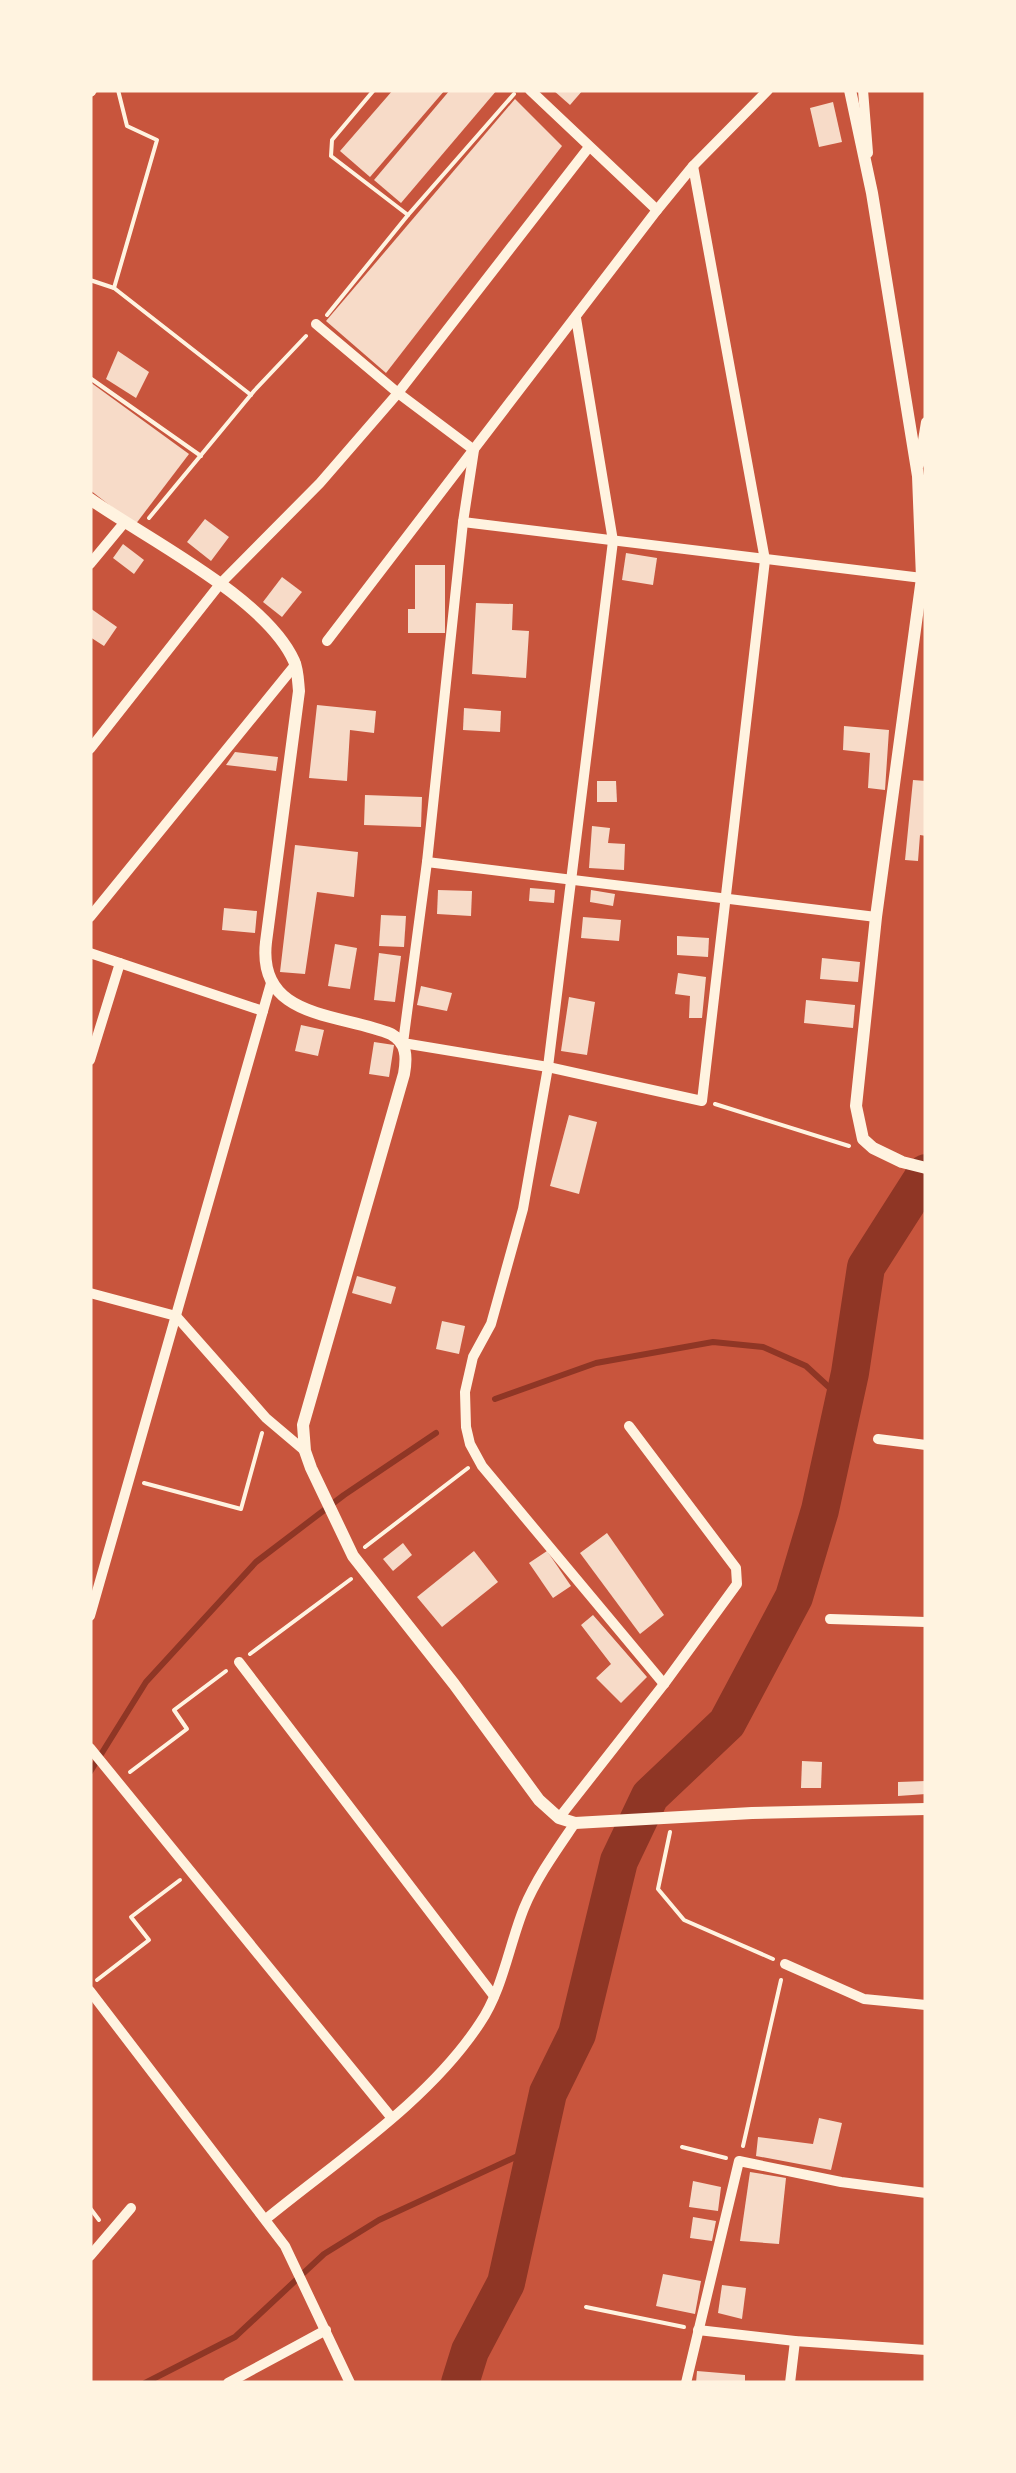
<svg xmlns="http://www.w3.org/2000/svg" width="1016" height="2473" font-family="Mulish,sans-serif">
	<rect width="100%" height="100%" fill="#c8553d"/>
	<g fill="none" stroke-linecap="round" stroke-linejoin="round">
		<!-- stream -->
		<g stroke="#8f3625" stroke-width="6">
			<path d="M495 1399 596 1363 713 1342 763 1347 806 1366 844 1401"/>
			<path d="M90 1772 146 1682 256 1562 344 1495 436 1433"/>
			<path d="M145 2383 235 2337 324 2254 379 2220 535 2148"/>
		</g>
		<!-- river -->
		<path stroke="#8f3625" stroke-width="38" d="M460 2383 470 2351 506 2283 548 2093 577 2034 619 1861 650 1796 727 1723 794 1597 820 1510 850 1373 866 1267 926 1173"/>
	</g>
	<!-- building -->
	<g fill="#f7dbc8">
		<path d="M393 90H445L370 177 340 151Z"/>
		<path d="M450 90H497L401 203 374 180Z"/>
		<path d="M553 90H583L570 105Z"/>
		<path d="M515 99 562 146 386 373 326 321Z"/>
		<path d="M833 102 842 142 819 147 810 108Z"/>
		<path d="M118 351 149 372 136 398 106 379Z"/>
		<path d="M90 382 189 454 135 525 90 490Z"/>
		<path d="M205 519 229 537 211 561 187 542Z"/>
		<path d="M123 544 144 560 134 574 113 558Z"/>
		<path d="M626 553 657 558 653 585 622 580Z"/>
		<path d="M415 565H445V633H408V609H415Z"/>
		<path d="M282 577 302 592 282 617 263 602Z"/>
		<path d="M476 603 513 604 512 630 529 631 526 678 472 674Z"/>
		<path d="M90 608 117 627 104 646 90 637Z"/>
		<path d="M317 705 376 711 374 733 350 730 347 781 309 778Z"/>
		<path d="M464 708 501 711 500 732 463 730Z"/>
		<path d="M844 726 889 730 885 790 868 788 870 753 843 750Z"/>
		<path d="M235 752 278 757 276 771 226 765Z"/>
		<path d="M913 780 926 781V836L920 835 918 861 905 860Z"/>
		<path d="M597 781H616L617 802H597Z"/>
		<path d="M365 795 422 797 421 827 364 825Z"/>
		<path d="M592 826 610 828 608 843 625 844 624 870 589 868Z"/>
		<path d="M295 845 358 852 354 897 317 892 305 974 280 972Z"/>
		<path d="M530 888 555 890 554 903 529 901Z"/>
		<path d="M438 890 472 891 471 916 437 914Z"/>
		<path d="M591 890 615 894 613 906 590 902Z"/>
		<path d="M224 908 257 911 255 933 222 930Z"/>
		<path d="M381 915 406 916 404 947 379 946Z"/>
		<path d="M583 917 621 920 619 941 581 938Z"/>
		<path d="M677 936 709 938 708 957 677 955Z"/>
		<path d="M335 944 357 948 350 989 328 986Z"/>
		<path d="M379 953 401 956 395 1002 374 1000Z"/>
		<path d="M822 958 860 962 858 982 820 979Z"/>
		<path d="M678 973 706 977 702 1018H689L690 996 675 994Z"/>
		<path d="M421 986 452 993 447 1011 417 1005Z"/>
		<path d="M569 997 595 1002 587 1055 561 1051Z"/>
		<path d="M806 1000 855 1005 853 1028 804 1023Z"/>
		<path d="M301 1025 324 1030 318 1056 295 1051Z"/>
		<path d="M374 1042 394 1045 389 1077 369 1074Z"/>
		<path d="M569 1115 597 1122 579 1194 550 1186Z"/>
		<path d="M357 1276 396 1287 391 1304 352 1293Z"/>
		<path d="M442 1321 465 1326 459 1354 436 1349Z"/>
		<path d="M607 1533 664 1615 640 1634 580 1553Z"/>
		<path d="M403 1543 412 1555 393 1571 383 1559Z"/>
		<path d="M474 1551 498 1582 442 1627 417 1597Z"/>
		<path d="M547 1551 571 1586 553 1598 529 1563Z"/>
		<path d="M593 1615 647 1677 621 1703 596 1678 611 1664 581 1625Z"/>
		<path d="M802 1761 822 1762 821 1788H801Z"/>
		<path d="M926 1781V1794L898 1796V1782Z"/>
		<path d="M819 2118 842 2123 831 2170 756 2156 758 2137 813 2144Z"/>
		<path d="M750 2172 786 2178 779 2244 740 2241Z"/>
		<path d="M693 2181 721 2187 718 2211 689 2207Z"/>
		<path d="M693 2217 716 2221 712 2241 690 2238Z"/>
		<path d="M663 2274 701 2281 695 2314 656 2306Z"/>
		<path d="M722 2285 746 2288 742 2319 718 2313Z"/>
		<path d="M697 2371 745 2375V2383H696Z"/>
	</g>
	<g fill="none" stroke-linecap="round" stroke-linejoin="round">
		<!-- path -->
		<g stroke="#fff3e0" stroke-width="4">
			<path d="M374 90 332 140 331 156 408 215"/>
			<path d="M90 280 114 288 251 395"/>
			<path d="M114 288 157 140 127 126 118 90"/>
			<path d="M327 315 408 215 514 94"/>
			<path d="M90 378 201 456"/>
			<path d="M149 518 254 391 306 336"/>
			<path d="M715 1104 849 1146"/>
			<path d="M144 1483 241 1509 262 1433"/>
			<path d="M365 1547 468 1468"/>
			<path d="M250 1654 351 1579"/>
			<path d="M130 1772 187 1729 174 1710 226 1671"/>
			<path d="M670 1832 658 1889 684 1920 773 1959"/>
			<path d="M97 1980 149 1940 131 1917 180 1880"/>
			<path d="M743 2146 781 1980"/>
			<path d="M682 2147 726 2158"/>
			<path d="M90 2208 99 2220"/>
			<path d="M586 2307 684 2327"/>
		</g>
		<!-- minor -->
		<g stroke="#fff3e0" stroke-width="10">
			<path d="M530 90 657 210"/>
			<path d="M863 90 868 153"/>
			<path d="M576 318 613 541 548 1067 523 1209 491 1324 473 1357 465 1392 466 1427 470 1444 482 1466 664 1684"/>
			<path d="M316 324 398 393 474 450 463 522 427 862 403 1043 548 1067 702 1101 765 560 693 166"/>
			<path d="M919 465 926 422"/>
			<path d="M463 522 922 578 924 584"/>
			<path d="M90 564 124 523"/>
			<path d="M327 641 657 210 693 166 768 90"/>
			<path d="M90 749 220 584 320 483 398 393 589 147"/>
			<path d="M427 862 876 917"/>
			<path d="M90 917 296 664"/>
			<path d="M90 953 263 1011"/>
			<path d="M90 1060 120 963"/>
			<path d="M90 1293 176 1316 266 1418 305 1451"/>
			<path d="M878 1439 926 1445"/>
			<path d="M90 1616 271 983"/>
			<path d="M830 1619 926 1622"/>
			<path d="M239 1662 494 1996"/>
			<path d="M90 1748 391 2117"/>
			<path d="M559 1818 664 1684 737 1584 736 1568 629 1426"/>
			<path d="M785 1964 864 1999 926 2005"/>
			<path d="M90 1991 285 2246 350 2383"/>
			<path d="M266 2219C338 2160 429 2101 480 2023 503 1989 509 1945 524 1908 537 1877 556 1851 575 1823"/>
			<path d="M90 2256 131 2208"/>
			<path d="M698 2330 795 2341 926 2350"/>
			<path d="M228 2383 326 2330"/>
			<path d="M686 2383 739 2161 841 2182 926 2193"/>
			<path d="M790 2383 795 2341"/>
		</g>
		<!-- tertiary -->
		<g stroke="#fff3e0" stroke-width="12">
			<path d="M850 90 872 193 918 476 922 578 876 917 856 1106 863 1139 873 1148 902 1162 926 1168"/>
			<path d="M90 91 91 90"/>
			<path d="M90 499C147 539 266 598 294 661 298 670 298 681 299 691L266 942C257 1019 339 1013 391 1034 407 1043 407 1057 404 1074L303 1425 305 1451 311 1468 353 1556 454 1684 539 1800 559 1818 575 1823 752 1813 926 1809"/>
		</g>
	</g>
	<!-- border -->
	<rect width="1016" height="2473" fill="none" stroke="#fff3e0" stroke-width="185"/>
</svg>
